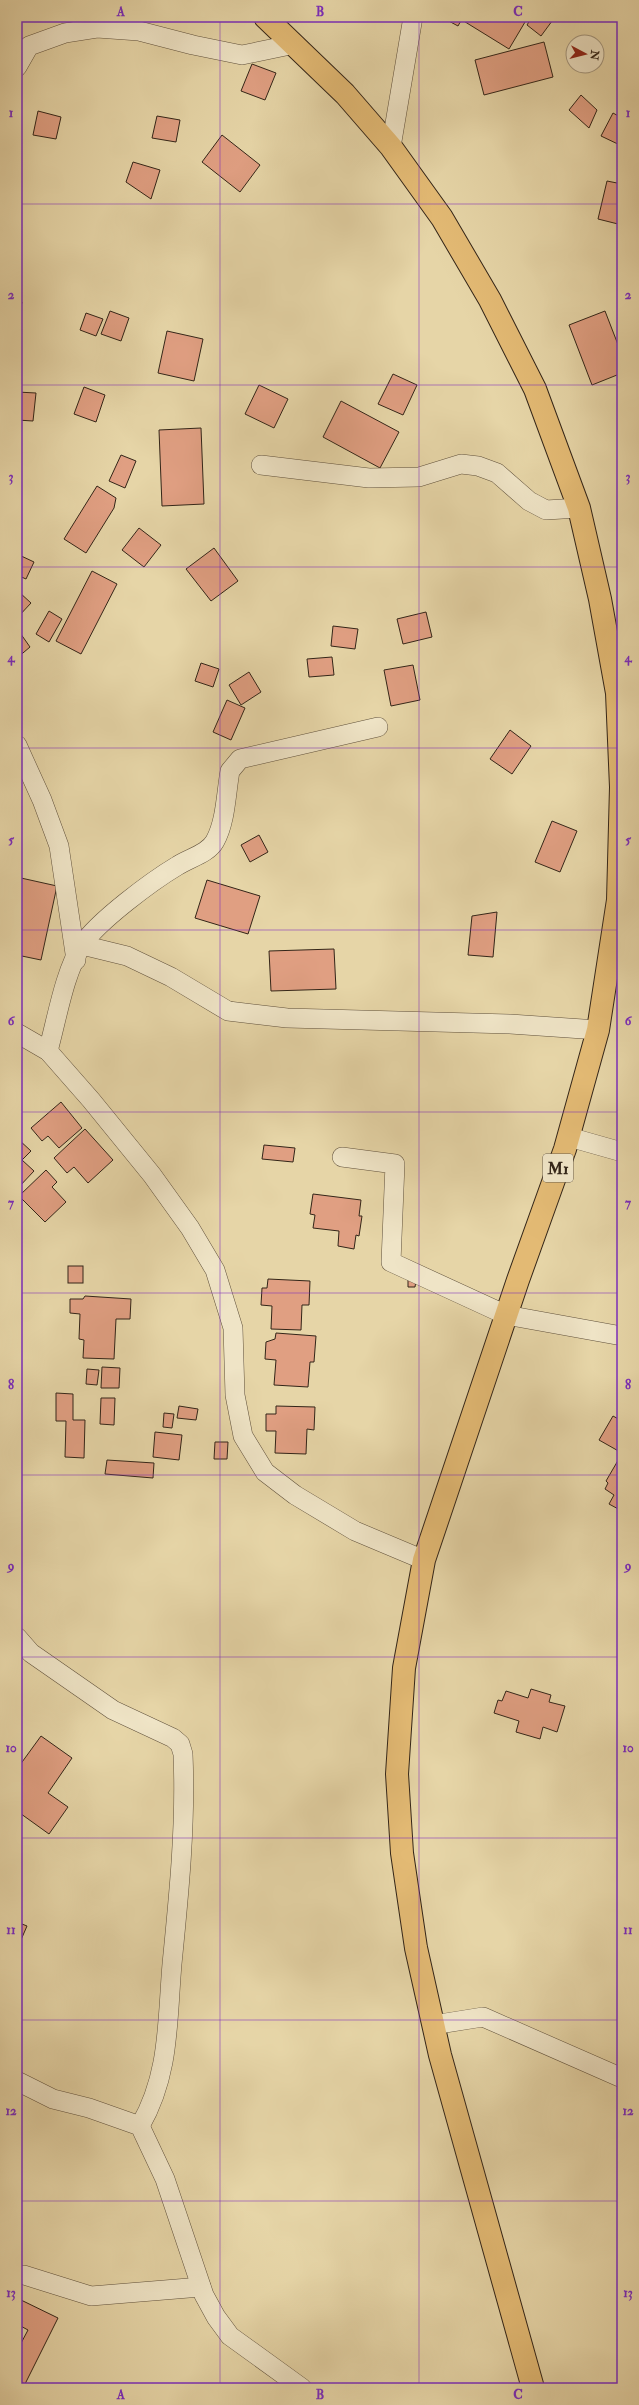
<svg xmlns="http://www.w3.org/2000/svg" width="639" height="2405" font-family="'IM FELL Double Pica',serif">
	<rect width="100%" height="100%" fill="#e6d5a7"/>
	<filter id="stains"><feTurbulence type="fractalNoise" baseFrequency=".005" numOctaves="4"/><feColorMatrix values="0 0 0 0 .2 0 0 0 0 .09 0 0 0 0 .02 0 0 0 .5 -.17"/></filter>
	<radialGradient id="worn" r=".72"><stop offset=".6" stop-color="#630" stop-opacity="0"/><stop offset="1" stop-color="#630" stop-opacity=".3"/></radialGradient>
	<!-- building -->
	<g fill="#e09f82" stroke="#332518">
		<path d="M446 17H463L458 26 445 19Z"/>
		<path d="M465 17H528L509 49 462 20Z"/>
		<path d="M532 17H555L541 36 527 25Z"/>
		<path d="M544 42 553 77 484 95 475 60Z"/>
		<path d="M252 64 276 73 265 100 241 91Z"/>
		<path d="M581 95 597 110 589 128 569 110Z"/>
		<path d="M38 111 61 117 56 139 33 135Z"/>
		<path d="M613 113 622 118V146L601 136Z"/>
		<path d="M157 116 180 120 176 142 152 138Z"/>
		<path d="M222 135 260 165 240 192 202 162Z"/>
		<path d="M133 162 160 170 151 199 126 182Z"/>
		<path d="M607 181 622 184V225L598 219Z"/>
		<path d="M17 301 22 302 17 327Z"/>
		<path d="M110 311 129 318 121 341 101 334Z"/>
		<path d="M605 311 622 355V373L592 385 569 325Z"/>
		<path d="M86 313 103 319 96 336 80 330Z"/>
		<path d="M167 331 203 339 194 381 158 373Z"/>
		<path d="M393 374 417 385 403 415 378 404Z"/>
		<path d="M259 385 288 399 274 428 245 414Z"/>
		<path d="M84 387 105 395 96 422 74 414Z"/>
		<path d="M17 392 36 393 33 421 17 420Z"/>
		<path d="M341 401 399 432 380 468 323 437Z"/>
		<path d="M201 428 204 504 162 506 159 430Z"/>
		<path d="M121 455 136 461 125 488 109 481Z"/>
		<path d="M622 472V484L618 474Z"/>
		<path d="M97 486 116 498 114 508 86 553 64 539Z"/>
		<path d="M139 528 161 545 144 567 122 550Z"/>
		<path d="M214 548 238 581 211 601 186 569Z"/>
		<path d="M17 554 34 562 26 579 17 575Z"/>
		<path d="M92 571 117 584 81 654 56 641Z"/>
		<path d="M19 592 31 603 17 618V595Z"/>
		<path d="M49 611 62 619 49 642 36 634Z"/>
		<path d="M426 612 432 637 403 644 397 619Z"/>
		<path d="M333 626 358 629 355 649 331 646Z"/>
		<path d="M18 630 30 647 17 658V631Z"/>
		<path d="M332 657 334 675 309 677 307 659Z"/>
		<path d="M201 663 219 669 213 687 195 681Z"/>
		<path d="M413 665 420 700 391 706 384 670Z"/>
		<path d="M249 672 261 692 241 705 229 685Z"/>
		<path d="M227 700 245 708 231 740 213 732Z"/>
		<path d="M510 730 531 746 512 774 490 759Z"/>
		<path d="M552 821 577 831 560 872 535 862Z"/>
		<path d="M259 835 268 852 250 862 241 845Z"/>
		<path d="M21 878 57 886 41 960 17 955V894Z"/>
		<path d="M207 880 260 896 248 934 195 918Z"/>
		<path d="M497 912 493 957 468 955 472 916Z"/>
		<path d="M334 949 336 989 271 991 269 951Z"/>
		<path d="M61 1102 82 1128 59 1148 48 1136 42 1141 31 1128Z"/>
		<path d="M85 1129 113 1160 88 1183 74 1167 67 1173 54 1158Z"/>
		<path d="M18 1139 31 1151 22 1160 34 1171 17 1189Z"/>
		<path d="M264 1145 295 1148 293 1162 262 1159Z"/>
		<path d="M46 1170 57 1182 52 1187 66 1202 45 1222 19 1196Z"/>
		<path d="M313 1194 361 1200 359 1216H362L359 1236 356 1235 354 1249 338 1246 339 1231 313 1228 315 1215 310 1214Z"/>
		<rect x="68" y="1266" width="15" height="17"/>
		<path d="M268 1279 310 1281 309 1305H302L301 1330 271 1329 272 1306 261 1305 262 1288H267Z"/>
		<path d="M408 1279 416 1280 415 1287H408Z"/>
		<path d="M85 1296 131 1299 130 1319H116L114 1359 83 1358 84 1340 79 1339 80 1314 70 1313V1299H83Z"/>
		<path d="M276 1333 316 1336 314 1362H310L308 1387 274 1385 276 1360 265 1359 266 1342 275 1339Z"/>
		<path d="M102 1367 120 1368 119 1388H101Z"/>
		<path d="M87 1369 99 1370 97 1385 86 1384Z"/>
		<path d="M56 1393 73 1394V1420H85L84 1458 65 1457 66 1421H56Z"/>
		<path d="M101 1398H115L114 1425 100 1424Z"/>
		<path d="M179 1406 198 1409 196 1420 177 1418Z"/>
		<path d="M276 1406 315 1407 314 1430 307 1429 306 1454 275 1453 276 1431H266V1414H276Z"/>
		<path d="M164 1413 174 1414 172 1428 163 1427Z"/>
		<path d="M613 1416 622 1421V1453L599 1440Z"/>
		<path d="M155 1432 182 1435 179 1460 153 1457Z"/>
		<path d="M215 1442H228L227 1459H214Z"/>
		<path d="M620 1457H622V1511L609 1504 614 1495 605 1489 608 1483 606 1481Z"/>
		<path d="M107 1460 154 1463 153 1478 105 1474Z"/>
		<path d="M531 1689 551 1695 549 1702 565 1706 557 1732 543 1727 540 1739 516 1732 519 1721 494 1713 498 1700 502 1701 506 1691 528 1698Z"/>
		<path d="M41 1736 72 1758 48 1793 68 1807 49 1834 17 1811 20 1801 17 1799V1769Z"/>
		<path d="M17 1922 27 1926 17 1949Z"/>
		<path d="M21 2300 58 2318 25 2384 17 2380V2346L19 2347 28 2330 17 2324V2307Z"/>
	</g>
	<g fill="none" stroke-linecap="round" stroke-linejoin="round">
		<defs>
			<g id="street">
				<path d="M17 67 29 46 65 33 97 28 139 31 193 45 242 55 295 44"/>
				<path d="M391 147 413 17"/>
				<path d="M261 465 369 478 419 477 461 464 478 466 497 473 529 501 546 510 579 508"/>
				<path d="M17 745 42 800 59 846 76 960"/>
				<path d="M82 945 127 956 171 977 228 1011 287 1018 510 1024 598 1030"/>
				<path d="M17 1033 48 1051 91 1100 152 1175 190 1228 215 1270 233 1328 235 1395 243 1436 265 1472 295 1495 355 1531 424 1560"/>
				<path d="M48 1051C57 1019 64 973 82 945 98 921 152 881 177 866 189 858 208 854 215 841 226 821 226 793 230 771L240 759 378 727"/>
				<path d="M569 1137 622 1152"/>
				<path d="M342 1157 395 1164 391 1262 506 1315 622 1336"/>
				<path d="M17 1637 31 1653 113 1710 173 1738 180 1744 183 1754C186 1824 179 1894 172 1964 167 2022 170 2074 140 2126"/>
				<path d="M433 2025 483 2017 622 2078"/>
				<path d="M17 2081 53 2099 89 2108 140 2126 165 2179 204 2295 216 2317 230 2336 302 2388"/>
				<path d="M24 2275 91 2296 201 2287"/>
			</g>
			<path id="highway" d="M265 17 345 94 391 147 442 218 490 300 535 389 579 508 600 599 617 693 621 787 618 900 598 1030 565 1149 518 1280 424 1560 404 1668 397 1774 402 1853 416 1948 440 2055 533 2388"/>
		</defs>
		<!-- street casing -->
		<use href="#street" stroke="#60513c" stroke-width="20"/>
		<!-- highway casing -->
		<use href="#highway" stroke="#332518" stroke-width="24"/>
		<!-- street -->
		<use href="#street" stroke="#efe4c6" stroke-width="19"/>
		<!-- highway -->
		<use href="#highway" stroke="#e3ba74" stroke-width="22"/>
	</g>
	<!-- grid -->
	<path fill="none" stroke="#7b2cbf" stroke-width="1" stroke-opacity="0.55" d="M220 17V2388M419 17V2388M17 204H622M17 385H622M17 567H622M17 748H622M17 930H622M17 1112H622M17 1293H622M17 1475H622M17 1657H622M17 1838H622M17 2020H622M17 2201H622"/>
	<g text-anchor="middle" stroke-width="4" stroke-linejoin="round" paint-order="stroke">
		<!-- shield labels -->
		<rect fill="#efe4c6" stroke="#6b5e4c" stroke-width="1" x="543" y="1154" width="30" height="28" rx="3"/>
		<g font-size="16" font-weight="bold" fill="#332518">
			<text x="558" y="1174">M1</text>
		</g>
	</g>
	<!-- margin -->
	<rect width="639" height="2405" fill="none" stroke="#e6d5a7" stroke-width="44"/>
	<!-- north arrow -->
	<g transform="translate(585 54) rotate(97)"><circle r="19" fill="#efe4c6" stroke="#a49880"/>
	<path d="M0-3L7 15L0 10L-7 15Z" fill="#8f2418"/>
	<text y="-6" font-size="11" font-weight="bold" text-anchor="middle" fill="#332518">N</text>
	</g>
	<rect x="22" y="22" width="595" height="2361" fill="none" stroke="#7b2cbf" stroke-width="1.5"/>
	<g font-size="13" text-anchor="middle" font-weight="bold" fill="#7b2cbf">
		<text x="121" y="16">A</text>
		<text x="320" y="16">B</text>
		<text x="518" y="16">C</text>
		<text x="11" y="117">1</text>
		<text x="628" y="117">1</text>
		<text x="11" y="299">2</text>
		<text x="628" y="299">2</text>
		<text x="11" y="481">3</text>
		<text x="628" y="481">3</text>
		<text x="11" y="662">4</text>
		<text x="628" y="662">4</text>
		<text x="11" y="844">5</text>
		<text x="628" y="844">5</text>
		<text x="11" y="1025">6</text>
		<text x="628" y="1025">6</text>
		<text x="11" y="1207">7</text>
		<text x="628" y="1207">7</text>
		<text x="11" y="1389">8</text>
		<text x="628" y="1389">8</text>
		<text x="11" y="1570">9</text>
		<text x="628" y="1570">9</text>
		<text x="11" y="1752">10</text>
		<text x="628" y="1752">10</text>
		<text x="11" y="1934">11</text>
		<text x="628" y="1934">11</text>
		<text x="11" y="2115">12</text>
		<text x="628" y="2115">12</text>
		<text x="11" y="2297">13</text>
		<text x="628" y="2297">13</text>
		<text x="121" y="2399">A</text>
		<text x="320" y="2399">B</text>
		<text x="518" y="2399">C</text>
	</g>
	<rect width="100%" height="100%" filter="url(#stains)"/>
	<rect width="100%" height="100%" fill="url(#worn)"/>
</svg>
